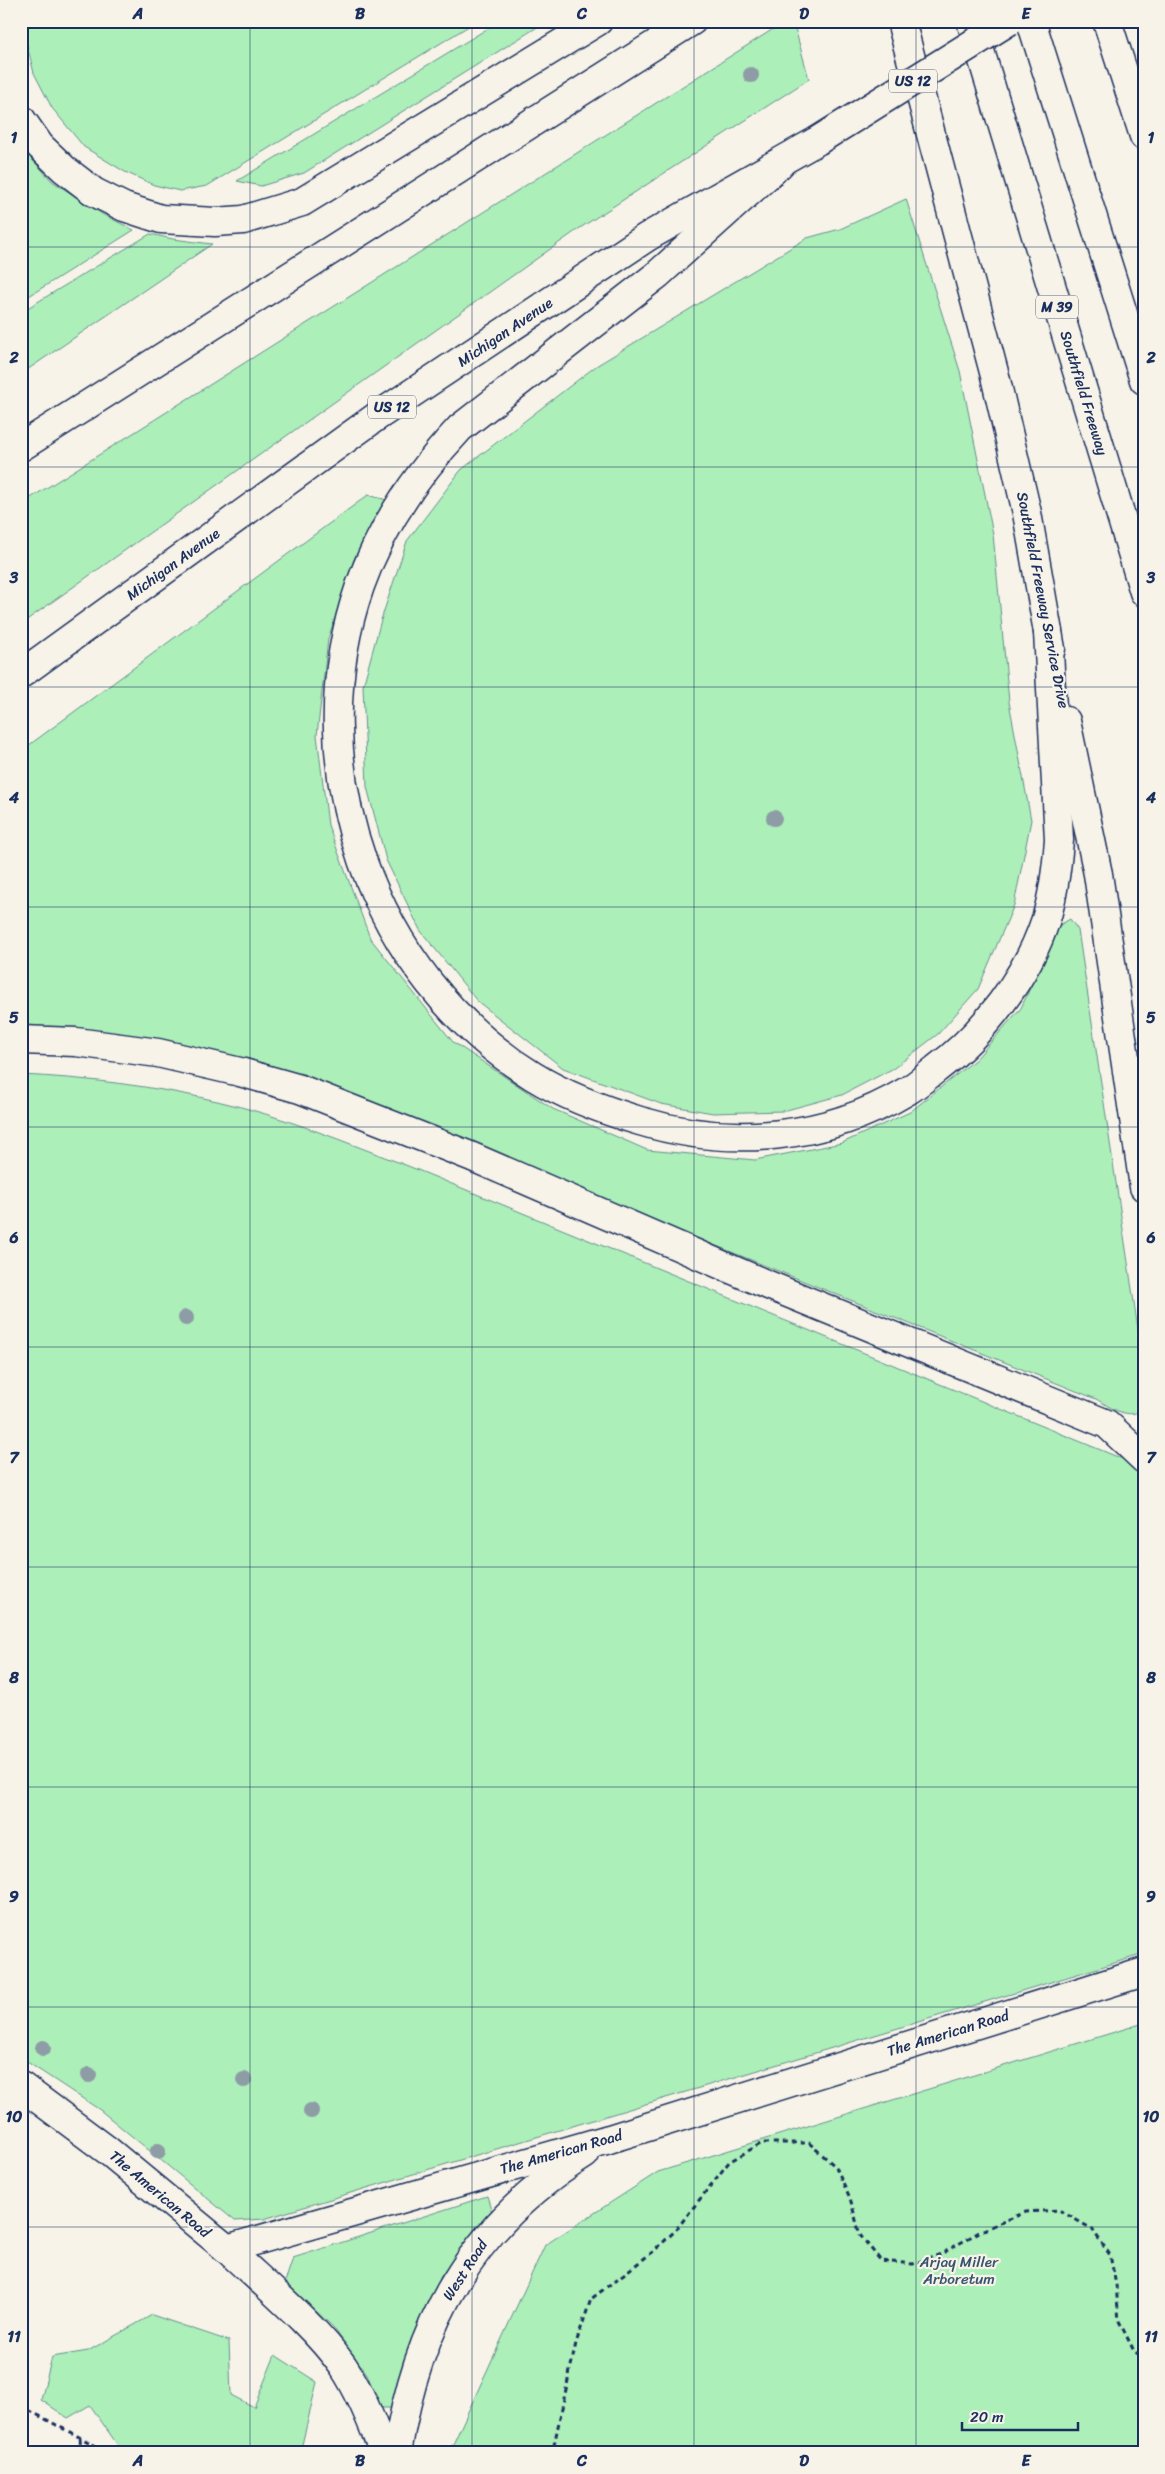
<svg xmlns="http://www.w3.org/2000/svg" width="1165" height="2474" font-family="Sriracha,sans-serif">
	<rect width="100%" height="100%" fill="#f7f3e8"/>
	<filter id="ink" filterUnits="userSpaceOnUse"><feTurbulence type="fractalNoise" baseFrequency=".02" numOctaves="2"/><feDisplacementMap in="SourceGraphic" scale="10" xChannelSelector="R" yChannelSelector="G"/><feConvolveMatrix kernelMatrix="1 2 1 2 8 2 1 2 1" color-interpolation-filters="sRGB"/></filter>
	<g filter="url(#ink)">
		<!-- green -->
		<g fill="#acefb9" stroke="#648f8c">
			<path d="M21 21H477L207 186 180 191 154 185 125 172 84 147 52 108 34 73Z"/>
			<path d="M500 21H547L304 173 261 186 237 181Z"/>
			<path d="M786 21H793L809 79 580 228 21 624V504Z"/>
			<path d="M21 147 52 181 102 214 134 230 21 301Z"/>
			<path d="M906 199 960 371 993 534 1009 702 1031 820 1014 905 978 989 938 1034 894 1068 842 1095 783 1111 713 1113 661 1104 563 1068 477 1001 420 930 386 860 367 787 363 686 381 620 407 541 461 470 596 366 807 238 840 229Z"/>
			<path d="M150 234 173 239 212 244 21 374V312Z"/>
			<path d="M368 495 387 500 355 557 328 639 317 735 328 825 370 938 453 1042 553 1109 647 1150 755 1160 842 1143 910 1112 976 1059 1021 1008 1058 926 1070 919 1078 930 1144 1369V1408C1130 1422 1110 1407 1096 1399L436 1133 21 1032V751Z"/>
			<path d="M21 1075C87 1078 153 1086 217 1101 283 1116 345 1142 408 1166L1130 1462 1144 1473V1954L264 2219 235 2221 100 2110 21 2058Z"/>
			<path d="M1144 2023V2453H449L545 2245 658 2172Z"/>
			<path d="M487 2196 493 2215 441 2276 420 2324 396 2408H380L367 2374 333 2327 285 2282 293 2258Z"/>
			<path d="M152 2315 229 2341 231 2395 254 2407 275 2355 317 2382 300 2453H135L119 2447 90 2405 68 2418 41 2400 52 2357 88 2351Z"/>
		</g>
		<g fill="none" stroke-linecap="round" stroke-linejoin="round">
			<defs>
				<g id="minor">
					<path d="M21 2086 107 2150 227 2249 609 2139 1144 1972"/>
					<path d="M227 2249C264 2284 314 2325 343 2366 361 2393 372 2423 384 2453"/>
					<path d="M397 2453C417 2323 472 2224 585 2154"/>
				</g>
				<g id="primary">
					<path d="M901 21 995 376 1027 513 1051 649"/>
					<path d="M1107 21 1144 136"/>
					<path d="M21 119 40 146 64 169 94 192 124 207 161 219 215 222 243 220 302 202 598 21"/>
					<path d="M780 164 657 275 460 428C417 474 381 526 360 586 297 766 372 976 533 1076 567 1097 603 1110 640 1121 729 1148 826 1140 907 1091 917 1085 926 1077 936 1069 984 1033 1027 977 1046 919 1054 893 1057 866 1059 840L1048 632"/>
					<path d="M21 447 692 21"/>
					<path d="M21 674 376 417 647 237 817 141"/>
					<path d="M1066 721 1098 874 1144 1187"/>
					<path d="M21 1040 76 1042 158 1053 240 1072 300 1089 470 1156 761 1282 1107 1424 1144 1459"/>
				</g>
				<g id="motorway">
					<path d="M971 21 1144 592"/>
					<path d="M1031 21 1144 380"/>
				</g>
			</defs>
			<!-- minor casing -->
			<use href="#minor" stroke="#1b2f5e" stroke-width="31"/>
			<!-- primary casing -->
			<use href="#primary" stroke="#1b2f5e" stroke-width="31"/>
			<!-- motorway casing -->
			<use href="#motorway" stroke="#1b2f5e" stroke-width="31"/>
			<!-- path -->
			<g stroke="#1b2f5e" stroke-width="3" stroke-dasharray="5 4" stroke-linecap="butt">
				<path d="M21 2406 109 2453"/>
				<path d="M80 2438 81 2453"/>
				<path d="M549 2453 554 2445 576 2343 591 2299 654 2251 675 2231 729 2162 762 2143H809L836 2167 850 2198 860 2235 881 2261 913 2264 941 2254 981 2231 1026 2212 1059 2210 1092 2229 1110 2255 1116 2285 1119 2321 1134 2351 1144 2358"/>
			</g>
			<!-- minor -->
			<use href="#minor" stroke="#f7f3e8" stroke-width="28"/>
			<!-- primary -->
			<use href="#primary" stroke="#f7f3e8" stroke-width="28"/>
			<!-- motorway -->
			<use href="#motorway" stroke="#f7f3e8" stroke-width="28"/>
			<defs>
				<path id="primary-bridge" d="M817 141 1009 21"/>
			</defs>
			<!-- primary-bridge casing -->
			<use href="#primary-bridge" stroke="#1b2f5e" stroke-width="31" stroke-linecap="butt"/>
			<!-- primary-bridge -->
			<use href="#primary-bridge" stroke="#f7f3e8" stroke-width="28"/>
		</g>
		<!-- trees -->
		<g fill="#8e9ca6">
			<circle cx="751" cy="75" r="8"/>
			<circle cx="774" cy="818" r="8"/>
			<circle cx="186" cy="1318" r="8"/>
			<circle cx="43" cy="2048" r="8"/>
			<circle cx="89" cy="2075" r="8"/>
			<circle cx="244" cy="2080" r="8"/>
			<circle cx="311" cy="2111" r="8"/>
			<circle cx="158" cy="2151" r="8"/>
		</g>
	</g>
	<!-- grid -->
	<path fill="none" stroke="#1b2f5e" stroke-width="1" stroke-opacity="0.55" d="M250 21V2453M472 21V2453M694 21V2453M916 21V2453M21 247H1144M21 467H1144M21 687H1144M21 907H1144M21 1127H1144M21 1347H1144M21 1567H1144M21 1787H1144M21 2007H1144M21 2227H1144"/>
	<g text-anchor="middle" stroke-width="4.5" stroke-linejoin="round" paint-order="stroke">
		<!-- shield labels -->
		<g fill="#f7f3e8" stroke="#5d6a87" stroke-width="1">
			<rect x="889" y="69.5" width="48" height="23" rx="4"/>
			<rect x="1036" y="295.5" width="42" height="23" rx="4"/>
			<rect x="368" y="395.5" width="48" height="23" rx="4"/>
		</g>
		<g font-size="14" font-weight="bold" fill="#1b2f5e">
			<text x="913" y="86">US 12</text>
			<text x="1057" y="312">M 39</text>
			<text x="392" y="412">US 12</text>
		</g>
		<!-- street labels -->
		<g font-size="15" fill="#1b2f5e" stroke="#f7f3e8">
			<text transform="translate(505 332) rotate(-34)" y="5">Michigan Avenue</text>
			<text transform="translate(1084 393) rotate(73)" y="5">Southfield Freeway</text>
			<text transform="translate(173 564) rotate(-36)" y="5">Michigan Avenue</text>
			<text transform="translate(1043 600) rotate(79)" y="5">Southfield Freeway Service Drive</text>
			<text transform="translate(948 2033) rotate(-17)" y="5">The American Road</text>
			<text transform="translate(561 2152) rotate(-16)" y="5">The American Road</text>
			<text transform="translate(160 2194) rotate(40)" y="5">The American Road</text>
			<text transform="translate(465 2270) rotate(-57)" y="5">West Road</text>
		</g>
		<!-- park labels -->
		<g font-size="15" fill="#385570" stroke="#f7f3e8">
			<text x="959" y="2267">Arjay Miller<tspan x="959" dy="17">Arboretum</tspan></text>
		</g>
	</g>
	<!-- margin -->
	<rect width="1165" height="2474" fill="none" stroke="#f7f3e8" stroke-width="55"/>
	<!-- scale -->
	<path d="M962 2422v8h116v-8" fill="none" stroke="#1b2f5e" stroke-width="2.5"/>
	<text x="970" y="2422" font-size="15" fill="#1b2f5e" stroke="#f7f3e8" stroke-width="4" paint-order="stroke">20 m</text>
	<rect x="28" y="28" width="1110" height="2418" fill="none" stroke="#1b2f5e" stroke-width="2"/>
	<g font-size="16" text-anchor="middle" font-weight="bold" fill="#1b2f5e">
		<text x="138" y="19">A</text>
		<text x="360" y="19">B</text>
		<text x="582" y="19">C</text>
		<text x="804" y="19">D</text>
		<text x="1026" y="19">E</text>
		<text x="14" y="143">1</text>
		<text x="1151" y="143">1</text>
		<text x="14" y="363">2</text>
		<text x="1151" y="363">2</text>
		<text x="14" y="583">3</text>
		<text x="1151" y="583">3</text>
		<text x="14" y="803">4</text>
		<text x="1151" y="803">4</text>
		<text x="14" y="1023">5</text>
		<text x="1151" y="1023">5</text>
		<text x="14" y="1243">6</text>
		<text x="1151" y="1243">6</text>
		<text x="14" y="1463">7</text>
		<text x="1151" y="1463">7</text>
		<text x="14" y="1683">8</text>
		<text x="1151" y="1683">8</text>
		<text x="14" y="1902">9</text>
		<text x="1151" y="1902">9</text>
		<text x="14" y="2122">10</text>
		<text x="1151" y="2122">10</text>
		<text x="14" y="2342">11</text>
		<text x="1151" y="2342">11</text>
		<text x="138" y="2466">A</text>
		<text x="360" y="2466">B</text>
		<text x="582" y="2466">C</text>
		<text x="804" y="2466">D</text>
		<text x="1026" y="2466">E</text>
	</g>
</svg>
